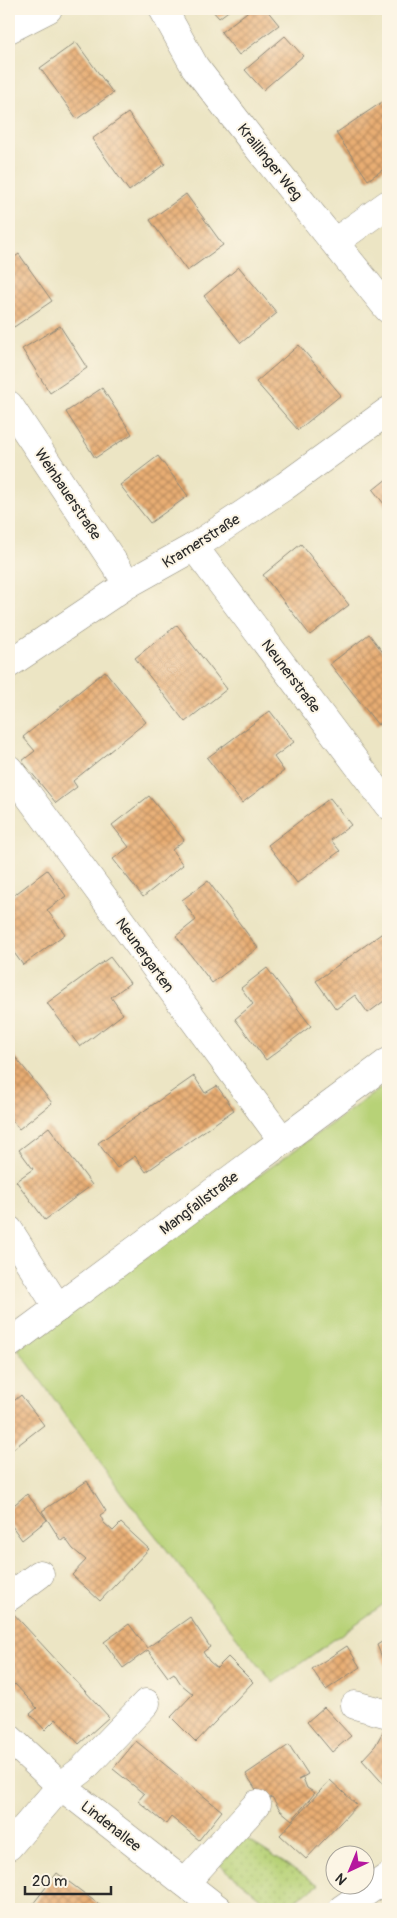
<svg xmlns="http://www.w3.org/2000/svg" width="397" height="1918" font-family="Pangolin,sans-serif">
	<defs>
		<pattern id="park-dots" width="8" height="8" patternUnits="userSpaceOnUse" patternTransform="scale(1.25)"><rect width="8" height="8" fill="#b7d277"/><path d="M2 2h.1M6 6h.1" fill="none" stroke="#9eb467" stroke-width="1.8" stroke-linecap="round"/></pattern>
		<pattern id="building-cross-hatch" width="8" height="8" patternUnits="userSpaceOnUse" patternTransform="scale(1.25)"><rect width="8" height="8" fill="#e8ad73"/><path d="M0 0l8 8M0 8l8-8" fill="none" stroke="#bc8d5f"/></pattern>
	</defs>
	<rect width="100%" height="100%" fill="#fcf5e5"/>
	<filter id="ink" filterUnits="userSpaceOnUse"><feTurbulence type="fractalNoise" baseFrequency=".02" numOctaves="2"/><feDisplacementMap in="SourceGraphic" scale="10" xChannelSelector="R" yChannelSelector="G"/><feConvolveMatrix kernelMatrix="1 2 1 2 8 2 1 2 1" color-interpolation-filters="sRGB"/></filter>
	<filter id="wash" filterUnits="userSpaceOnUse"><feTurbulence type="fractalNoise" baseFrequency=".0096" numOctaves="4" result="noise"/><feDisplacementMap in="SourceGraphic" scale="20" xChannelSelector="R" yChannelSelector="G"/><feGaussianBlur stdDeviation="1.12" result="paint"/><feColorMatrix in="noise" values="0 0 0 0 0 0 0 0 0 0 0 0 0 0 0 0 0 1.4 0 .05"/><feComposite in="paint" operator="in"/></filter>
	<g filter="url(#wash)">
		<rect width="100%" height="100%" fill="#ece5c4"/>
		<!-- green -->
		<path fill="#b7d277" stroke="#717e51" d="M388 1083V1601L273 1683 127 1500 18 1349Z"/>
		<!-- park -->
		<path fill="url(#park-dots)" stroke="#717e51" d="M242 1836 319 1885 280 1909H274L219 1864Z"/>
		<g id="blocks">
			<!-- building -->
			<g fill="url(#building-cross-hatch)">
				<path d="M211 9H231L219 18Z"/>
				<path d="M251 9H266L279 25 239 55 221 32Z"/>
				<path d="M285 36 303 56 263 90 245 70Z"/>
				<path d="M76 42 113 93 77 119 40 68Z"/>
				<path d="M388 98V166L368 180 336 133Z"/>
				<path d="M128 113 165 164 129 191 92 139Z"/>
				<path d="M186 194 223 245 187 271 150 220Z"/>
				<path d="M19 254 52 301 14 327 9 319V261Z"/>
				<path d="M239 267 277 313 241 343 204 296Z"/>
				<path d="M60 326 87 368 50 393 22 349Z"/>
				<path d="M299 345 341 395 298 430 256 382Z"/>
				<path d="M102 388 132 434 95 458 66 412Z"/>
				<path d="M158 456 188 496 150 523 120 485Z"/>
				<path d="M388 478V509L373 490Z"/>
				<path d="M301 544 349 605 310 635 263 575Z"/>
				<path d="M177 625 227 689 185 722 135 658Z"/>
				<path d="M369 634 388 659V717L378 725 330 664Z"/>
				<path d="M105 671 146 722 73 781 77 787 56 803 22 761 35 751 23 737Z"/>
				<path d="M270 711 294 742 274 757 284 771 242 803 207 758Z"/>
				<path d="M149 796 184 840 172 850 183 865 143 897 113 859 129 847 112 825Z"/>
				<path d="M330 798 351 825 331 840 340 851 297 883 268 845Z"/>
				<path d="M47 870 66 896 47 910 65 934 23 965 9 946V899Z"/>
				<path d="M208 881 258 948 212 983 176 936 196 920 182 900Z"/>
				<path d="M388 929V998L368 1013 355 995 336 1009 316 981Z"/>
				<path d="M110 957 130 983 111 997 123 1014 80 1047 47 1003Z"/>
				<path d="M267 968 311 1026 266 1060 235 1019 253 1004 241 988Z"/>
				<path d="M9 1049 52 1103 19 1129 11 1119 9 1121Z"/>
				<path d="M194 1076 205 1093 217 1086 234 1110 146 1172 135 1156 117 1168 98 1143Z"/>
				<path d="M49 1127 92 1185 45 1220 16 1181 33 1169 19 1150Z"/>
				<path d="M21 1395 44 1425 9 1452V1405Z"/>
				<path d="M87 1481 106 1511 100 1515 104 1523 113 1531 121 1523 149 1549 100 1601 72 1575 86 1560 73 1549 65 1538 61 1541 42 1511Z"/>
				<path d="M27 1494 47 1520 22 1540 9 1522V1509Z"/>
				<path d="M11 1611 109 1717 79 1744 56 1719 45 1730 30 1714 37 1708 15 1684 9 1689V1613Z"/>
				<path d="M190 1617 210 1647 203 1652 209 1661 217 1668 228 1657 253 1682 196 1742 171 1717 193 1694 181 1684 174 1673 168 1677 148 1650 123 1668 104 1642 129 1624 147 1648Z"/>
				<path d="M388 1638V1672L377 1645Z"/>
				<path d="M347 1646 360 1667 326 1690 312 1669Z"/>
				<path d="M324 1707 351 1736 332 1752 307 1722Z"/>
				<path d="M386 1726 388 1727V1789L362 1760 375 1746Z"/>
				<path d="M136 1741 222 1811 199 1840 171 1817 166 1824 138 1801 144 1794 113 1769Z"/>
				<path d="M289 1745 308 1774 298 1780 303 1778 307 1788 315 1793 292 1820 280 1810 272 1797 264 1802 246 1774Z"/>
				<path d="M330 1780 357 1805 306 1859 280 1835Z"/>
				<path d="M57 1873 105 1909H29Z"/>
			</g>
		</g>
	</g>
	<g filter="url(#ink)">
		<use href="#blocks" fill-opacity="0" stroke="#8c8878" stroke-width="1"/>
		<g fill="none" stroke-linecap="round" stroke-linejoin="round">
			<defs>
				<g id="minor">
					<path d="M163 9 195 67 250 138 388 309"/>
					<path d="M9 29 48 9"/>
					<path d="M335 242 388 204"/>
					<path d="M9 405 128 584"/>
					<path d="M194 547 388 805"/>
					<path d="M9 664 128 584 194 547 285 486 388 411"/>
					<path d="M9 769 283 1141"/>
					<path d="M9 1230 58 1308"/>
					<path d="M9 1344 388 1062"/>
					<path d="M9 1597 40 1574"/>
					<path d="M355 1705 388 1714"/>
					<path d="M9 1738 61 1786 218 1909"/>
					<path d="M9 1846 61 1786 82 1770 146 1703"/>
					<path d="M185 1883 257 1804"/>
					<path d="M342 1909 388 1877"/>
				</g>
			</defs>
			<!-- minor casing -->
			<use href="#minor" stroke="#8c8878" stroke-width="29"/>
			<!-- minor -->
			<use href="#minor" stroke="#fff" stroke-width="28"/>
		</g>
	</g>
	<g text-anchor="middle" stroke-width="4" stroke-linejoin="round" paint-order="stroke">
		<!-- street labels -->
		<g font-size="15" fill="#2b2b2b" stroke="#fcf5e5">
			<text transform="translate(270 162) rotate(51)" y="5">Kraillinger Weg</text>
			<text transform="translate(68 494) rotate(56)" y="5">Weinbauerstraße</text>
			<text transform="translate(201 541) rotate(-32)" y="5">Kramerstraße</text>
			<text transform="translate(291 676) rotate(53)" y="5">Neunerstraße</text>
			<text transform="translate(145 955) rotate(54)" y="5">Neunergarten</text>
			<text transform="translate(199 1203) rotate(-37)" y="5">Mangfallstraße</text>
			<text transform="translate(111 1826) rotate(38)" y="5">Lindenallee</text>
		</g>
	</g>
	<!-- margin -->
	<rect width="397" height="1918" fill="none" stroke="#fcf5e5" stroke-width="30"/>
	<!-- north arrow -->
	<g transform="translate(350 1870) rotate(224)"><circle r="24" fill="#fcf5e5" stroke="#a8a49b"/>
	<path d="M0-4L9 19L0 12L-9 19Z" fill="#b5179e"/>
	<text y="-8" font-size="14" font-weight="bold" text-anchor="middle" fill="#2b2b2b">N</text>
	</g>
	<!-- scale -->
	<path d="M25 1886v8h86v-8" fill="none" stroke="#2b2b2b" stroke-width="2.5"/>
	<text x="32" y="1886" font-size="15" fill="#2b2b2b" stroke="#fcf5e5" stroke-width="4" paint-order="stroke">20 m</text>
</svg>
